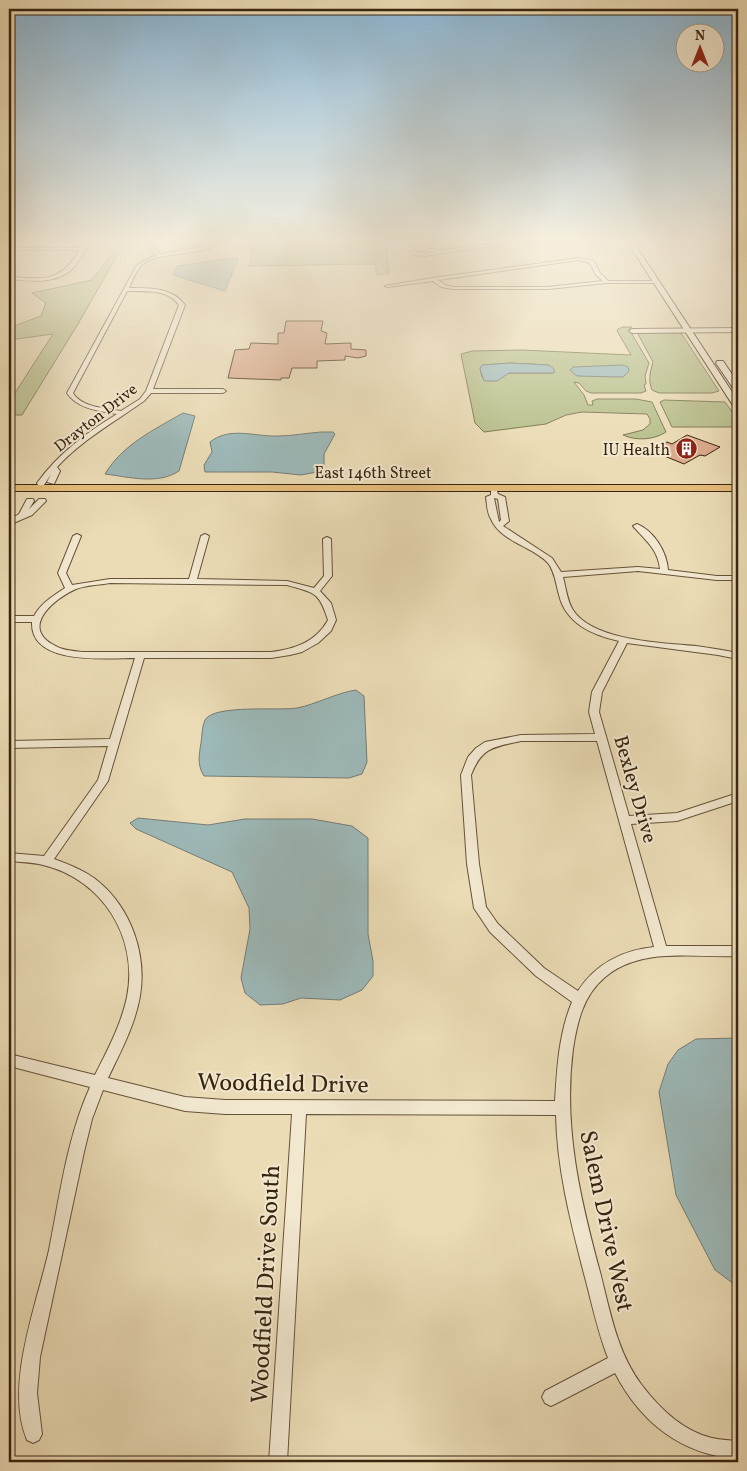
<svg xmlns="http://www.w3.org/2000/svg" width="747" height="1471" font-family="Vollkorn,serif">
	<rect width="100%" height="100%" fill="#ebdcb6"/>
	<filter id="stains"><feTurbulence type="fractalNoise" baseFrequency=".004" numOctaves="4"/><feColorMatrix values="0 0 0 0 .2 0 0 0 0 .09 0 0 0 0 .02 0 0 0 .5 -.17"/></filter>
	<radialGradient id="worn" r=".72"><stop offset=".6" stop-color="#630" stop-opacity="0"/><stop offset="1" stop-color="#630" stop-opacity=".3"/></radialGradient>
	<!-- green -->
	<g fill="#b8c08d" stroke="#78724e" fill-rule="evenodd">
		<path d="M122 240H126L78 324 22 415H9V396H13L53 334 9 340V328L41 316 46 303 32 293 92 280Z"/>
		<path d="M256 240H462L385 242 389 273 377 275 375 264 249 266Z"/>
		<path d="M623 327H632L629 329 649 363 645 376 646 384 644 385 646 391 641 393H591L586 391 579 383 574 382 584 395 588 405H593L592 401 597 399H636L652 402 666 432C654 440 636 441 623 435L643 430 650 424V419L647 414 582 412 566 415 546 424 484 432 475 423 461 354 472 351 521 350 631 355 617 331 618 329ZM510 363 549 365 552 373H509L489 381 482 377 480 369 483 365Z"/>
		<path d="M641 332 681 333 719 391 712 393H659L652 390C648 380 650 373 653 362L638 334Z"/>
		<path d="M664 400 725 402 738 420V427H672L660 402Z"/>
	</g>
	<!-- water -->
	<g fill="#9db9b9" stroke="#757d75">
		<path d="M234 258 238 259 225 291 173 275 178 266Z"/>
		<path d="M510 363 549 365 554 369V373H509L497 381H484L480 369 482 365Z"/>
		<path d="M623 365 628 367 629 371 623 377H618L577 376 570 370 573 367Z"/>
		<path d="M183 413 195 416 179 471C158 485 129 477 105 474 122 445 155 429 183 413Z"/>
		<path d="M321 432H333L335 434 324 454V465L317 472 301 475 272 472H205L204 465 212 452 210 442C230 426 255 437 278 436 292 436 307 433 321 432Z"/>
		<path d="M356 690 364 696 367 762 362 774 349 778 204 776C197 765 199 755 201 743 202 736 202 726 205 720 214 704 279 711 297 708 317 704 336 693 356 690Z"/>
		<path d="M138 818 208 825 245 819H312L352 826 368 838V934L373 961V976L362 990 340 1000 301 998 283 1004 260 1005 245 993 241 978 250 929 249 908 232 872 136 829 130 823Z"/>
		<path d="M738 1038V1287L715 1270 676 1195 659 1092 668 1064 678 1050 696 1039Z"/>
	</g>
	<!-- building -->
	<g fill="#deac8f" stroke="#39240f">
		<path d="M286 321H323L321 331 327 333 325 344 351 343V349L366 350V356L358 358 345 356V360L317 361V368H292L289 378H281V380L228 378 235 350 249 349 251 343 278 344V333H284Z"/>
		<path d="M687 435 720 447 705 456 700 455 684 464 652 451 667 442 672 444Z"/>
	</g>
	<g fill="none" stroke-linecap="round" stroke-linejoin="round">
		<defs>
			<g id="minor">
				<path d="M87 240H91C85 249 81 259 74 267 58 285 30 281 9 279V277C44 279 60 283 80 250H9V248H82Z"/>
				<path d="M156 240H160L155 250 160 254 208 246 217 240H221C204 260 155 248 140 267 135 273 132 282 129 288 149 288 172 287 185 305L153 389H223L226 391 223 393H151L144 401C114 422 82 440 57 467L60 471 54 484 47 482 51 474 44 485H38L37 483C59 453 86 433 117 414 100 411 77 409 67 393L137 265 156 255 151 250ZM127 291C145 291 168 289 179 305L146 391 140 399 121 411C106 408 82 408 73 393Z"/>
				<path d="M520 240H531L425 256 413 255 410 252 418 248 444 250ZM419 250 434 252 425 254 415 252Z"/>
				<path d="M579 258 594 261 600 273 608 281H657L659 282 657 283H607L548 289H453L441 287 433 281 387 287 385 286 433 278ZM579 260 590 263 596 275 603 281 548 287H453L445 285 438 280Z"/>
				<path d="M738 328V332L632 333 629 331 632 329Z"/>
				<path d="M491 491H497L498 494 505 497 509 521 503 526 552 558 561 572 638 567 660 569C658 549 645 540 633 526L637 524C654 531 667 552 668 570L717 576H738V580H717L638 571 563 577C566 588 567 601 573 610 593 641 663 643 696 646 710 648 724 650 738 653V659L718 655 627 643 602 692 599 712 629 816 677 813 738 793V801L677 821 631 824 666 946H738V956C694 958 640 946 604 978 583 996 577 1023 573 1049 563 1126 580 1198 600 1272 610 1311 617 1352 641 1384 659 1408 683 1431 712 1438 721 1440 730 1440 738 1441V1459C682 1455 641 1423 615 1373L557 1403 551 1406 545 1403 542 1397 545 1391 608 1358C597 1330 591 1299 583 1270 570 1219 557 1168 556 1115L306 1114 287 1462H269L292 1114H225L185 1111 103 1090 92 1119 84 1152 40 1357 37 1393 42 1434 39 1440 33 1443 27 1440C4 1386 37 1304 49 1250 60 1195 67 1138 90 1087L9 1066V1054L95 1075C108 1049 121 1025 127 997 139 937 102 879 43 865 32 862 20 862 9 861V853L44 856 98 780 108 746 9 748V741L110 739 135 658C106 658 30 666 32 622H9V616H34C41 603 53 596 65 588L58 573 73 536 77 534 81 536 66 573 72 585 110 579H189L201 536 205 534 209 536 197 579 287 581 314 588 324 576 323 539 327 537 331 539 332 576 320 591 331 603 336 620 331 631 318 643 302 652 290 655 271 658H144L108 781 54 859C70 865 86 871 99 882 131 909 147 954 140 996 135 1025 121 1051 108 1078L185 1097 225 1100 555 1101C557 1067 559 1033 572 1002L536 976 490 932 474 908 467 864 461 775 468 757 476 748 485 742 521 735 595 734 589 712 592 692 619 641C593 635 566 624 559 595 556 585 555 572 548 563 532 546 501 542 491 519 487 513 487 504 486 497L491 495ZM494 498 498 499 501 520 499 522ZM110 583 287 585C314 593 319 591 328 620 316 642 295 649 271 652H82C72 651 61 650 52 644 21 626 55 598 76 589 87 585 99 585 110 583ZM521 741H597L654 947C623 950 595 964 578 991L544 968 498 924 486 907 479 864 471 775C482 747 494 747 521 741Z"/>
				<path d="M27 499H33L34 501 29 509 39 499H45L46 501 32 515 9 525V520L19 514Z"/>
			</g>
			<g id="secondary">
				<path d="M626 240H632L738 401V410L734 407Z"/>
				<path d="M717 361H723L738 383V391H735L716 363Z"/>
			</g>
			<rect id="primary" x="9" y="485" width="729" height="6"/>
		</defs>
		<!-- minor casing -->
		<use href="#minor" stroke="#665239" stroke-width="2"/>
		<!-- secondary casing -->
		<use href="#secondary" stroke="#39240f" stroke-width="2"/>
		<!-- primary casing -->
		<use href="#primary" stroke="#39240f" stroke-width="2"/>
		<!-- minor -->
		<use href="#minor" fill="#f2e8d0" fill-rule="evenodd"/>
		<!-- secondary -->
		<use href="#secondary" fill="#f2e8d0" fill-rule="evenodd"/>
		<!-- primary -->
		<use href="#primary" fill="#e6be7b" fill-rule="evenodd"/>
	</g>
	<!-- sky -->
	<linearGradient id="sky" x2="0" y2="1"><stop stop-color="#8ab6d5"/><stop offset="0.54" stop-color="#f6efde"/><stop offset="1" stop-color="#f6efde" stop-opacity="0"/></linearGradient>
	<rect width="747" height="446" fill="url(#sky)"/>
	<!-- icons -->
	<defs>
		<symbol id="building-disc" viewBox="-11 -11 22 22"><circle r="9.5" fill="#8f2418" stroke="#f2e8d0"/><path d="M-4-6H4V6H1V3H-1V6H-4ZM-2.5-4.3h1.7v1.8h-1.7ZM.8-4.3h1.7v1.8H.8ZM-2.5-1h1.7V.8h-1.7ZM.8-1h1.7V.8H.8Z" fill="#fff"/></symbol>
	</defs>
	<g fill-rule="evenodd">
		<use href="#building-disc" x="674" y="436" width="25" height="25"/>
	</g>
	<g text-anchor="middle" stroke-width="4" stroke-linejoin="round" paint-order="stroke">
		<!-- far-street labels -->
		<g font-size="16" fill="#39240f" stroke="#f2e8d0">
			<text transform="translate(95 417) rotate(-38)" y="6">Drayton Drive</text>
			<text x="373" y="478">East 146th Street</text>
		</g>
		<!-- far-poi labels -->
		<g font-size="16" fill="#39240f" stroke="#f2e8d0" text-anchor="end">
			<text x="670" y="455">IU Health</text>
		</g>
		<!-- street labels -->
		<g font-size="20" fill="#39240f" stroke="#f2e8d0">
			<text transform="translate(636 789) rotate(74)" y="7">Bexley Drive</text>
		</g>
		<!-- near-street labels -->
		<g font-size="24" fill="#39240f" stroke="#f2e8d0">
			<text transform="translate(283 1083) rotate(1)" y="8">Woodfield Drive</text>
			<text transform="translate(607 1221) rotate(78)" y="8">Salem Drive West</text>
			<text transform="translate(265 1284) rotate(-87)" y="8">Woodfield Drive South</text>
		</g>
	</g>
	<!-- margin -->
	<rect width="747" height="1471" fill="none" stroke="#ebdcb6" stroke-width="30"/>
	<rect x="10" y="10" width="727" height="1451" fill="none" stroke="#39240f" stroke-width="2.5"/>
	<rect x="15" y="15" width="717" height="1441" fill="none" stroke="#39240f"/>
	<!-- north arrow -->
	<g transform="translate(700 48)"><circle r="24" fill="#f2e8d0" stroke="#a89a83"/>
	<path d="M0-4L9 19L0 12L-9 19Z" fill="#8f2418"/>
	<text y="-8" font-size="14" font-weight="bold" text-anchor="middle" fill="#39240f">N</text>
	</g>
	<rect width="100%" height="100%" filter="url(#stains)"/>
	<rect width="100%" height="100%" fill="url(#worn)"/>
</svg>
